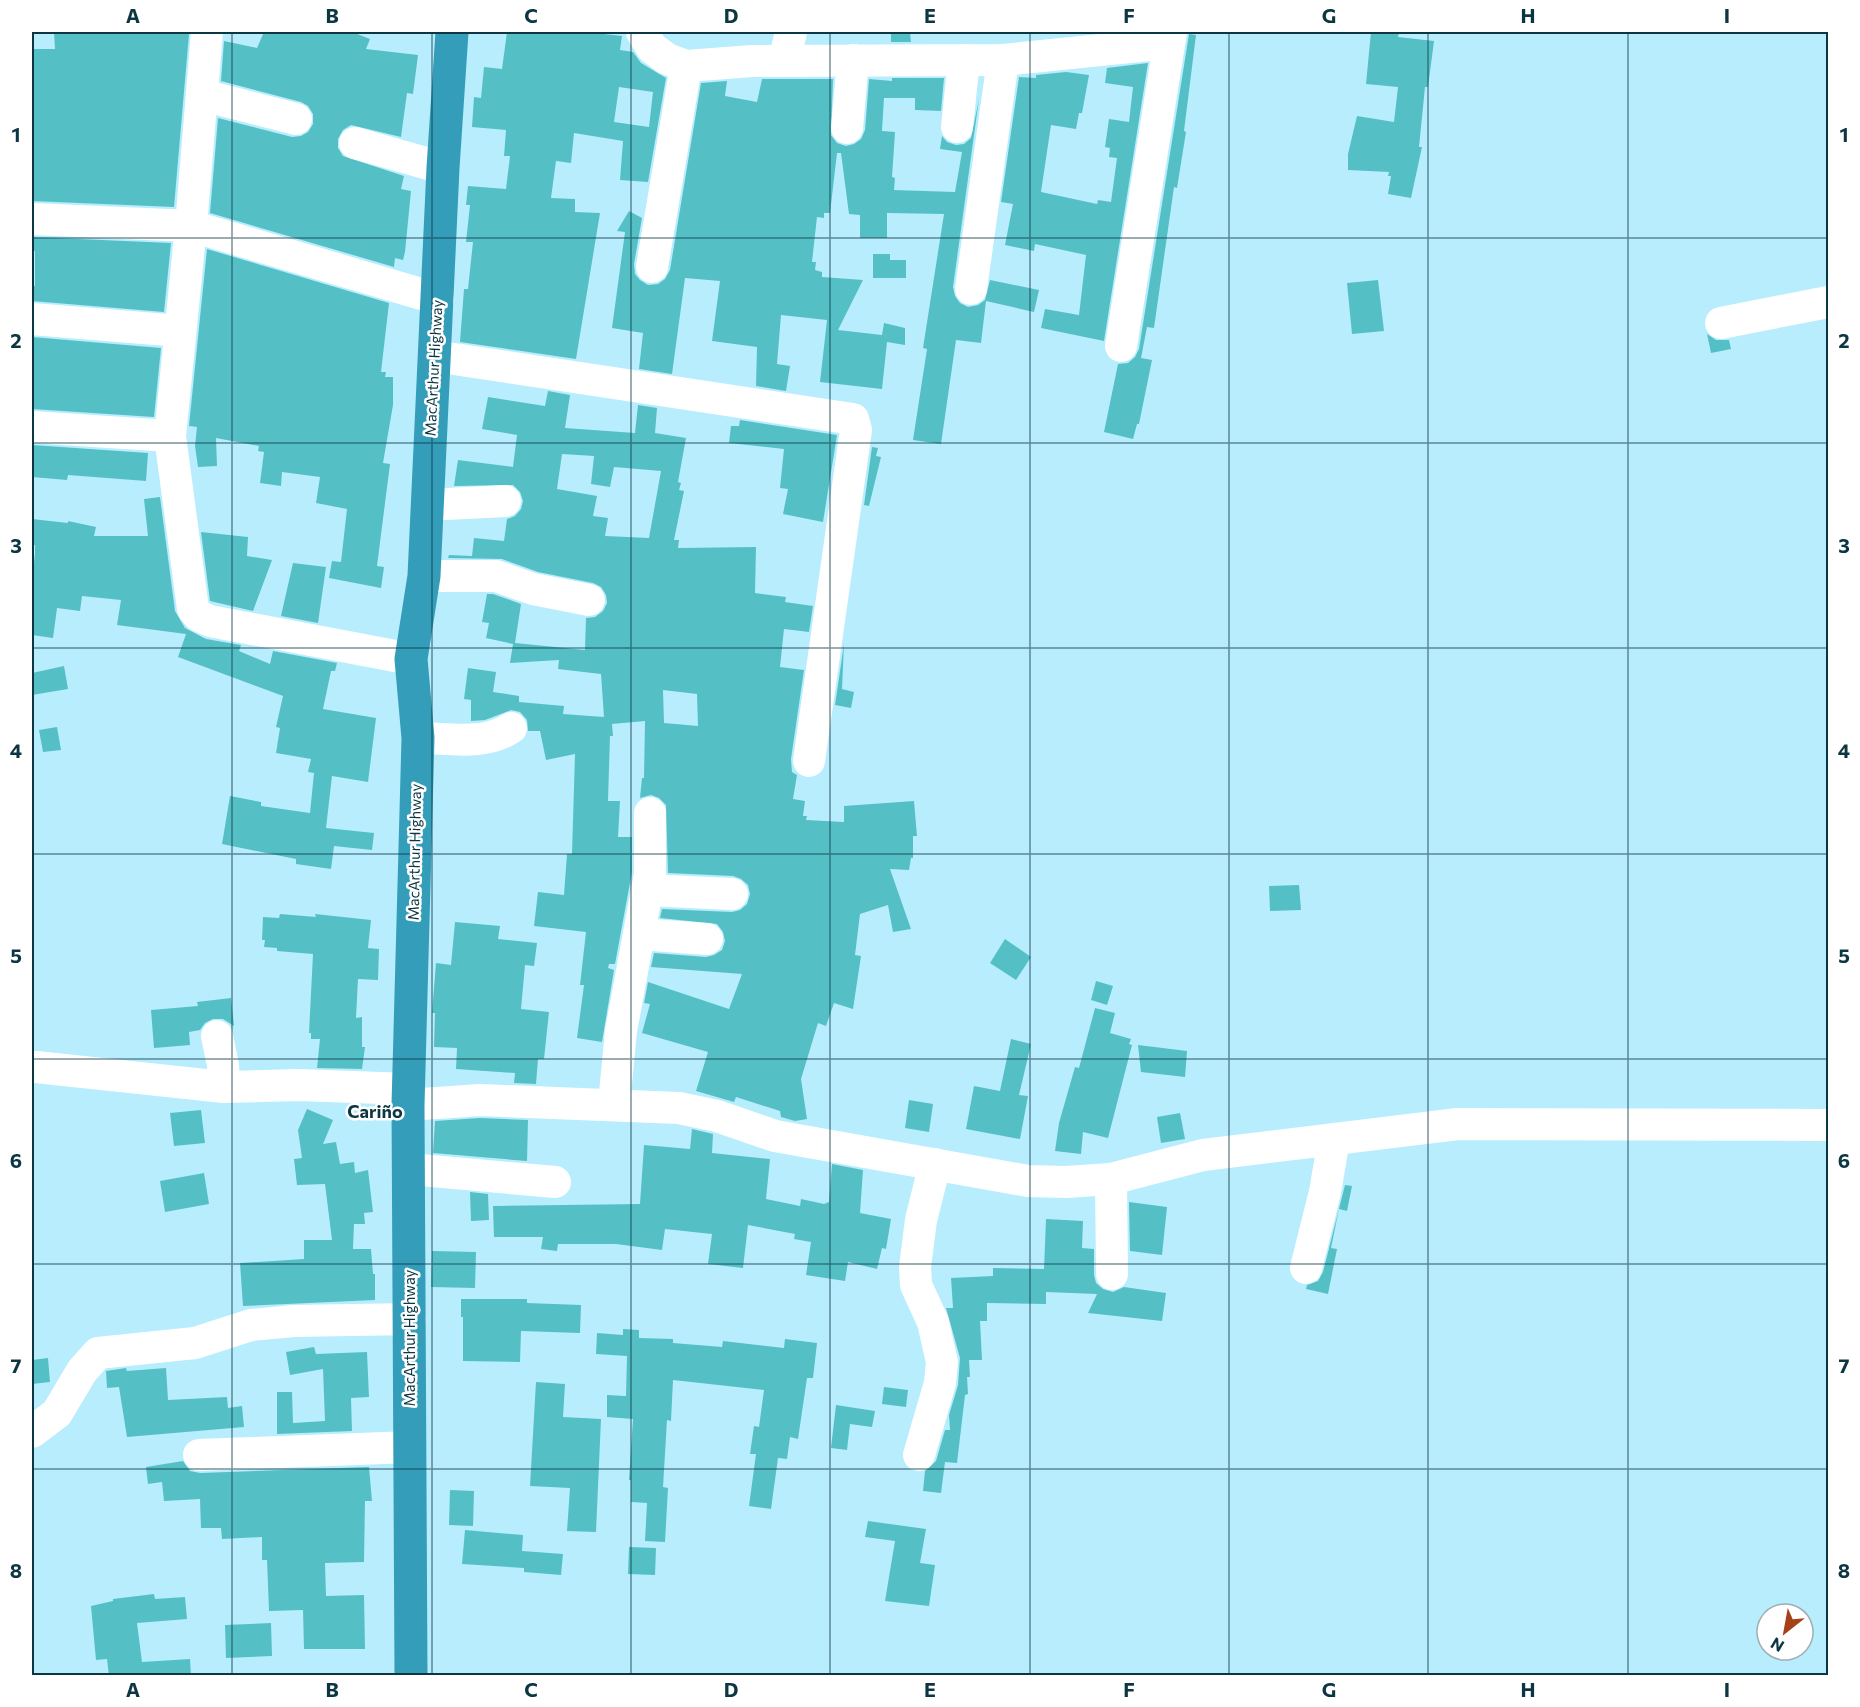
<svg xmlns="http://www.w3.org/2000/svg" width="1860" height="1707" font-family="Commissioner,sans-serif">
	<rect width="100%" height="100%" fill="#b8edfe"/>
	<!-- building -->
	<g fill="#54c0c5" fill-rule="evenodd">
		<path d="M54 32H168L189 34 174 207 32 201V49H55Z"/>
		<path d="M264 32H352L370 39 366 49 418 55 413 94 407 93 401 137 351 125 343 130 338 139V148L343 156 404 176 401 189 411 191 405 252 403 260 395 258 394 267 210 213 218 118 292 137 301 136 308 132 313 124V114L308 106 301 102 221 81 224 41 257 48Z"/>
		<path d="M507 32H586L622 36 620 50 633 52 641 63 666 78 648 182 620 180 623 141 574 133 571 163 556 161 551 198 575 199V212L600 213 576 359 460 342 464 289H468L473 242H466L470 205H466L468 186 506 189 510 156H504L506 130 472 127 474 97 481 98 484 67 502 69ZM619 87 653 92 649 127 614 122Z"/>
		<path d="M891 32H910L911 42H891Z"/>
		<path d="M1371 32H1399L1398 37 1434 41 1428 87H1425L1419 147H1422L1411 198 1388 194 1391 176H1388L1389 172 1348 170V154L1357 116 1394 122 1398 87 1366 84Z"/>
		<path d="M1189 34 1196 35 1184 131 1186 132 1177 188 1174 187 1154 328 1147 327 1141 358 1152 360 1139 424H1137L1133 439 1104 432 1118 364 1128 363 1135 357 1139 349Z"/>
		<path d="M1148 63 1104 341 1041 328 1045 309 1079 315 1086 255 1035 244 1034 251 1005 245 1013 204 1001 202 1019 77 1036 78V75L1066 72 1089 75 1082 113H1079L1076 129 1051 125 1041 192 1097 204 1098 200 1111 202 1117 158 1109 157 1110 148 1105 147 1109 119 1129 122 1133 87 1105 83 1107 68Z"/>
		<path d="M892 78H944L941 111 915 110V98H884L882 131 895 132 892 177 895 178 894 190 955 192 962 152 940 149 942 136 947 142 956 145 964 144 971 138 979 99 953 287 955 296 960 303 968 307 978 305 985 300 990 280 1039 290 1034 312 986 301 981 343 956 340 941 444 913 440 927 349 923 348 944 214 887 213V238H860V215L849 214 841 153H837L830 213H824V218L817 217 812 262H816L815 270 822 272V277L863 280 838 330 882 335 884 323 905 328V345L887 342 882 389 820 382 827 320 781 315 777 364 790 366 786 391 756 386 757 347 712 341 720 281 685 278 672 374 639 369 643 333 612 328 625 232 617 231 629 211 642 218 634 264 635 274 640 280 648 285 658 284 665 279 670 270 701 83 727 81 725 96 757 102 762 79H833L831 135 837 143 846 146 854 144 861 139 865 130 869 79 892 81Z"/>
		<path d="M32 237 171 243 164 312 32 301V286H35V251H32Z"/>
		<path d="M207 249 389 303 381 372H386L385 377H393V405L383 463 390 464 377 566 384 567 381 588 329 578 332 561 341 562 347 509 316 503 320 477 282 472 281 486 260 483 264 452 258 451 259 446 216 438 217 466 198 467 195 446 197 427 189 426Z"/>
		<path d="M873 254H890V260H906V278H873Z"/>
		<path d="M1378 280 1384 331 1352 334 1347 283Z"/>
		<path d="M1707 334 1716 340H1729L1731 349 1711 353Z"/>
		<path d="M32 337 161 348 154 417 32 409Z"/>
		<path d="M548 391 570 395 565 428 635 433 638 405 657 408 655 433 686 438 678 482 681 483 679 490 684 491 674 540H679L678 548 756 547 755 593 786 597 785 602 813 606 809 632 784 629 780 667 804 670 791 759 792 772 797 775 793 799 805 801 803 816H807L806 820 844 822V806L914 801 917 836H913V858H911L909 870 890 869 911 929 893 932 888 905 860 914 855 955 861 956 853 1009 834 1003 826 1026 818 1023 801 1079 807 1119 795 1121 781 1117 780 1111 736 1097 734 1102 696 1091 708 1052 642 1033 650 1004 644 1003 648 982 729 1009 742 974 651 967 654 953 706 957 714 955 722 950 725 941 723 932 717 924 660 918 662 909 732 912 740 910 747 904 750 894 748 885 741 879 733 876 668 873 666 805 659 798 651 795 640 798 642 778H644L645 721 612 724 613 736H610L608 801H620L618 837H632V872L615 964H609L608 968 614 970 602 1042 577 1038 584 985H580L586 932 534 926 538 892 564 895 567 854H572L575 754 546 760 540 731H528L527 720 520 712 511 710 485 720 471 721V700L464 699 468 668 496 672 493 692 519 696V702L564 706 563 714 604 717 601 674 558 669 559 660 510 663 513 644 486 638 489 623 482 622 487 594H493L521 604 515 643 585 650 586 618 595 617 603 611 607 603 606 595 601 587 593 583 538 572 502 559 448 558 449 555 472 556 474 538 504 541 507 519 515 516 521 509 523 501 520 492 513 485 454 486 458 460 513 467 517 435 482 429 488 397 545 406ZM562 454 594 456 591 484 610 487 614 467 661 471 649 538 605 536 608 518 593 516 597 496 557 489ZM663 690 697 694 698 726 664 723Z"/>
		<path d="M740 420 837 435 823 522 783 514 788 489 780 488 784 449 729 443 731 426H739Z"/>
		<path d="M32 445 148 453 146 481 68 475 67 480 32 477Z"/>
		<path d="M872 447 878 448 876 456 881 457 869 506 864 505Z"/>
		<path d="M160 497 175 611 185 628 206 639 241 645 239 651 270 664 273 651 337 663 335 671H331L323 709 376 718 368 782 332 776 326 828 374 833 372 850 334 846 331 869 296 864V859L222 844 230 796 261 802V806L310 813 314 773 308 772 311 759 276 753 280 728 276 727 283 696 178 657 186 634 117 625 121 600 82 596 80 611 57 608 53 638 32 635V579L35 554V545H32V519L68 523V521L96 527 94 536H148L144 499Z"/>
		<path d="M201 532 248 537 247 556 272 560 253 611 210 601Z"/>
		<path d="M293 563 326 567 318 623 281 616Z"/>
		<path d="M844 644 842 689 854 692 851 708 835 705Z"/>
		<path d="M64 666 68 689 32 695V673Z"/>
		<path d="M57 727 61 750 43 752 39 730Z"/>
		<path d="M1299 885 1301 910 1270 911 1269 886Z"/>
		<path d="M280 914 316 917 315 914 371 920 368 948 379 949 378 980 358 979 356 1018 362 1017V1047H365L362 1069 317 1068 320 1039H311V1033H309L313 954 277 951V948L264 947 265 940H262L263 917 279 918Z"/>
		<path d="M455 922 500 926 498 939 537 943 534 966 525 965 521 1009 549 1012 544 1059H538L536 1084 514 1083 515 1073 456 1069 457 1048 434 1047 435 1013H432L436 963 451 965Z"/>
		<path d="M1005 939 1031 957 1016 980 990 963Z"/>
		<path d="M1096 981 1113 986 1107 1005 1091 1000Z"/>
		<path d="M231 998 234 1026 223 1019H213L205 1023 200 1030 189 1032 190 1045 154 1048 151 1010 198 1006 197 1002Z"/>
		<path d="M1095 1008 1115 1013 1110 1033 1131 1039 1129 1044 1132 1045 1108 1138 1083 1132 1081 1154 1055 1151 1059 1123 1075 1067 1079 1068Z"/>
		<path d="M1011 1039 1031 1044 1019 1095 1028 1096 1020 1139 966 1129 974 1086 1000 1091Z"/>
		<path d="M1138 1045 1187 1051 1185 1077 1141 1072Z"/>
		<path d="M909 1100 933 1104 929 1132 905 1128Z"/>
		<path d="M307 1109 333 1120 323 1144 336 1142 340 1164 354 1162 355 1173 368 1170 373 1212 364 1213 365 1224H354L353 1249H371L373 1274H375V1300L243 1306 240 1263 304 1259V1240H332L325 1184 297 1185 294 1159 302 1158 298 1130Z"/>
		<path d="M201 1110 205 1143 174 1146 170 1113Z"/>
		<path d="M1180 1113 1185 1139 1161 1143 1157 1117Z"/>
		<path d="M480 1118 528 1120 527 1161 433 1153 435 1121Z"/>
		<path d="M692 1129 713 1134 712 1153 770 1159 766 1199 800 1206 801 1199 824 1204 829 1202 832 1164 863 1170 860 1213 891 1219 886 1249 882 1248 877 1269 848 1262 845 1281 806 1275 811 1242 794 1239 795 1234 748 1225 743 1268 708 1264 712 1234 665 1229 662 1250 616 1244H558L557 1251 541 1249 543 1237H494L493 1206 640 1204 644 1145 690 1149Z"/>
		<path d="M204 1173 209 1204 165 1212 160 1181Z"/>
		<path d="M1345 1185 1352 1186 1347 1211 1339 1209 1331 1248 1337 1249 1328 1294 1306 1289 1307 1285 1318 1281 1323 1272Z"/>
		<path d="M470 1192 488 1194 489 1220 471 1221Z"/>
		<path d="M1129 1202 1167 1207 1162 1255 1130 1251Z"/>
		<path d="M1046 1219 1083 1221 1082 1248 1094 1249V1275L1096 1283 1103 1289 1113 1292 1124 1287 1166 1293 1162 1321 1088 1313 1097 1294 1046 1292V1304L987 1303V1321H980L982 1360H969L970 1377H967L968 1394 965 1395 957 1463 945 1462 941 1493 923 1491 925 1471 936 1461 945 1430H950L949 1415 958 1385 960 1358 946 1308H953L951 1278 993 1276V1268L1044 1269Z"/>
		<path d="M432 1251 476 1252 475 1288 431 1287Z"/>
		<path d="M461 1299H527V1303L581 1305 580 1333 521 1331 520 1362 463 1361V1317H461Z"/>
		<path d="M623 1329 639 1330V1338L673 1339V1343L722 1347 723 1341 784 1348 785 1339 817 1343 813 1378H807L798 1439 790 1437 787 1459 778 1458 771 1509 749 1506 756 1454H750L754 1426 759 1427 764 1390 673 1380 671 1421 667 1420 663 1487 668 1488 665 1542 645 1541 647 1503 631 1502V1480H629L633 1419 607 1417V1395L626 1396 627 1356 596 1354 597 1333 623 1335Z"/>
		<path d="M314 1347 316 1354 367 1352 369 1397 351 1398 352 1431 277 1434V1392H292L293 1423 325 1421 323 1369 290 1375 286 1352Z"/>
		<path d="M48 1358 50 1382 32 1384V1360Z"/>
		<path d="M126 1368 127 1371 166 1368 168 1400 227 1397 228 1408 242 1406 244 1427 127 1437 119 1387 107 1388 106 1371Z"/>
		<path d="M536 1382 565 1384 563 1417 601 1419 596 1532 567 1531 570 1488 530 1486Z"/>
		<path d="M884 1387 908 1390 906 1407 882 1404Z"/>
		<path d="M836 1405 875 1411 872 1427 850 1424 847 1450 831 1448Z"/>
		<path d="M183 1461 190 1471 200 1473 369 1467 372 1501H365L364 1562 325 1563 326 1596 364 1595 365 1649H304L303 1610 269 1611 267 1560H262V1537L222 1539 221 1528H201L200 1499 164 1501 162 1482 148 1484 146 1467Z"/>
		<path d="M450 1490 474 1491 473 1526 449 1525Z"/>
		<path d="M868 1521 926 1529 920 1563 935 1565 929 1606 885 1601 895 1541 865 1537Z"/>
		<path d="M465 1530 523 1535 522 1551 563 1554 561 1575 524 1572V1568L462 1564Z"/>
		<path d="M629 1547 656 1548 655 1575 628 1574Z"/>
		<path d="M154 1594 155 1599 185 1597 187 1619 137 1623 142 1662 190 1659 191 1676H109L107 1659 96 1660 91 1606 113 1601V1599Z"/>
		<path d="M271 1623 272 1656 226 1658 225 1625Z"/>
	</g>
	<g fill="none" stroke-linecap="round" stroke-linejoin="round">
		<!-- minor -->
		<g stroke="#fff" stroke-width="32">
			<path d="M207 32 191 226 170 436 193 609 199 616 210 621 411 659"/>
			<path d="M642 32 652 48 667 59 686 66 752 61 1003 60 1169 43"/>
			<path d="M784 61 791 32"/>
			<path d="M202 95 296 119"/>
			<path d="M957 127 964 60"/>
			<path d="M847 128 853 60"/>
			<path d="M355 143 443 168"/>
			<path d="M32 219 191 226 438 299"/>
			<path d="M652 267 686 66"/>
			<path d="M971 289 1003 60"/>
			<path d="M32 319 180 331"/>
			<path d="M1721 323 1828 302"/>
			<path d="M1121 346 1171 32"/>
			<path d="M434 356 853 419 856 430 809 761"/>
			<path d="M32 427 170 436"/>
			<path d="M427 505 505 501"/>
			<path d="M424 576H496L533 589 589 600"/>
			<path d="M418 738C449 738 484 746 511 728"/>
			<path d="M647 890 732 894"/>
			<path d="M639 934 707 939"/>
			<path d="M217 1036 223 1065 224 1087"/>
			<path d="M36 1067 224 1087 298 1085 409 1089"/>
			<path d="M614 1104 621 1031 650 874V813"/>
			<path d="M408 1105 480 1100 679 1108 717 1116 775 1136 1028 1181 1066 1182 1111 1179 1203 1155 1458 1124 1828 1125"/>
			<path d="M409 1169 555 1182"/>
			<path d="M1111 1179 1112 1274"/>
			<path d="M1306 1268 1325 1192 1334 1139"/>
			<path d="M32 1432 57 1413 82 1371 98 1353 195 1343 251 1325 294 1321 410 1319"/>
			<path d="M199 1455 410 1447"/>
			<path d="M919 1455 940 1383 942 1362 933 1322 916 1285 915 1267 921 1220 935 1164"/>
		</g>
		<!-- highway -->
		<path stroke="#349eba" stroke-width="33" d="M411 1676 408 1105 418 738 411 659 424 576 443 168 452 32"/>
	</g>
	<!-- grid -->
	<path fill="none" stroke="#0c3642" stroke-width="1.5" stroke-opacity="0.55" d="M232 32V1676M432 32V1676M631 32V1676M830 32V1676M1030 32V1676M1229 32V1676M1428 32V1676M1628 32V1676M32 238H1828M32 443H1828M32 648H1828M32 854H1828M32 1059H1828M32 1264H1828M32 1469H1828"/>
	<g text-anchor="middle" stroke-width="5" stroke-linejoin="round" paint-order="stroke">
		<!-- street labels -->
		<g font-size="15" fill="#0c3642" stroke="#fff">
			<text transform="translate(434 368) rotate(-87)" y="5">MacArthur Highway</text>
			<text transform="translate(415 852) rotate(-89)" y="5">MacArthur Highway</text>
			<text transform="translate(410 1338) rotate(-90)" y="5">MacArthur Highway</text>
		</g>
		<!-- quarter labels -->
		<g font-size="18" font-weight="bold" fill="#0c3642" stroke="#fff">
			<text x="375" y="1118">Cariño</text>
		</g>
	</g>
	<!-- border -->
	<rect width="1860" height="1707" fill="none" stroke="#ffffff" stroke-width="66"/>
	<!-- north arrow -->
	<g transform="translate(1785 1632) rotate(211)"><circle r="28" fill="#ffffff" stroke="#9eafb3" stroke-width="1.5"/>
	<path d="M0-4.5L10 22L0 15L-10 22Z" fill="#a64018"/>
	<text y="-9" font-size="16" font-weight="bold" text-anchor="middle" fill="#0c3642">N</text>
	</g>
	<rect x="33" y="33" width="1794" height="1641" fill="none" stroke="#0c3642" stroke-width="2"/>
	<g font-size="20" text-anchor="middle" font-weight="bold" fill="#0c3642">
		<text x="133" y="23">A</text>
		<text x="332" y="23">B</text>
		<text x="531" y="23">C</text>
		<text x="731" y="23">D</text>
		<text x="930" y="23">E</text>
		<text x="1129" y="23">F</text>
		<text x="1329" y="23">G</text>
		<text x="1528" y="23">H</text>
		<text x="1727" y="23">I</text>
		<text x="16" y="142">1</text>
		<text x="1844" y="142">1</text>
		<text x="16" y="348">2</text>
		<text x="1844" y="348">2</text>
		<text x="16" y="553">3</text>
		<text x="1844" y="553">3</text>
		<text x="16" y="758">4</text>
		<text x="1844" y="758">4</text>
		<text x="16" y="963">5</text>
		<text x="1844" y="963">5</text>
		<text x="16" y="1168">6</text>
		<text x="1844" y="1168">6</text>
		<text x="16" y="1373">7</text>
		<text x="1844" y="1373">7</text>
		<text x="16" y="1578">8</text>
		<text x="1844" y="1578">8</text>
		<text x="133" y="1697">A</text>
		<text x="332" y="1697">B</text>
		<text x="531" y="1697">C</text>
		<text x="731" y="1697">D</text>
		<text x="930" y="1697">E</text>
		<text x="1129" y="1697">F</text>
		<text x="1329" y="1697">G</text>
		<text x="1528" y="1697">H</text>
		<text x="1727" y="1697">I</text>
	</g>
</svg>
